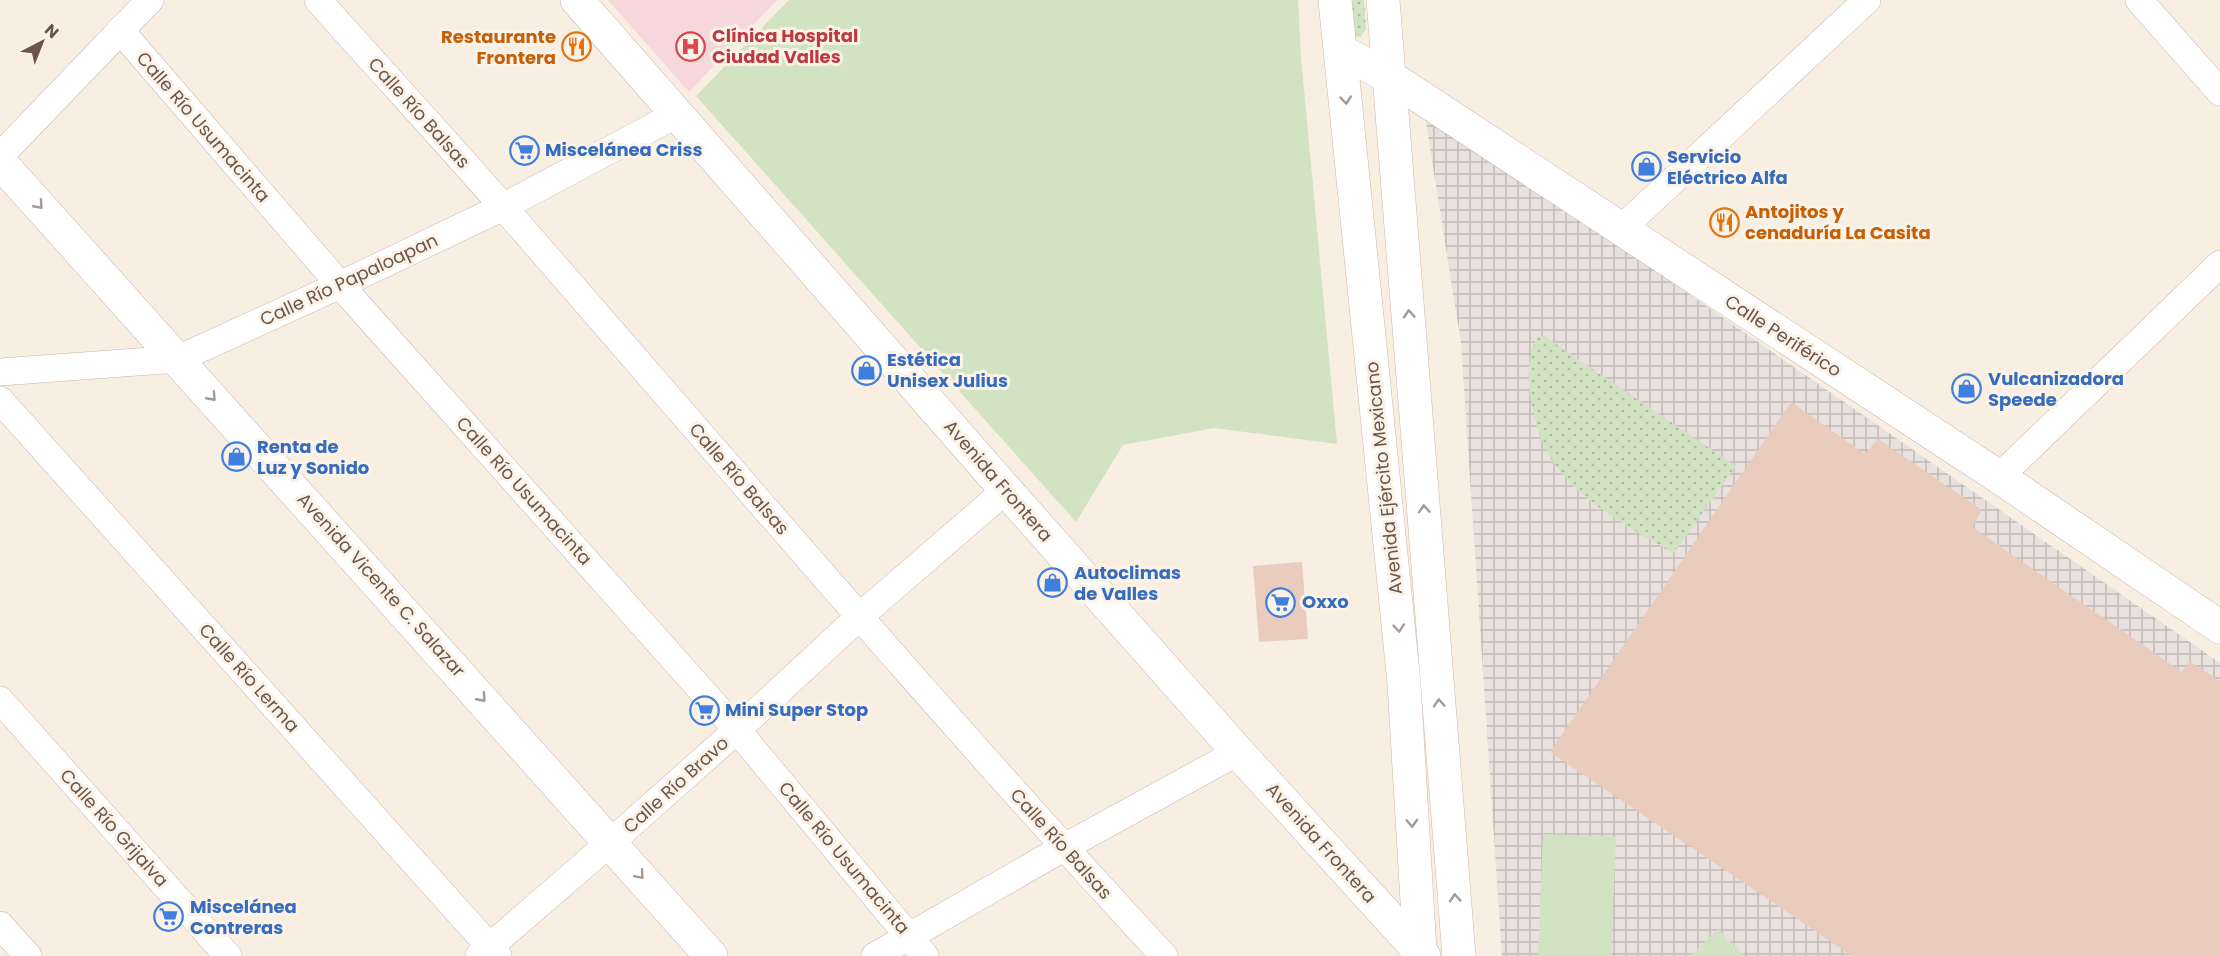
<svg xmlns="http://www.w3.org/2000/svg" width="2220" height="956" font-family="Poppins,sans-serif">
	<defs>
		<pattern id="industrial-grid" width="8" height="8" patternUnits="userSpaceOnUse" patternTransform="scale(1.5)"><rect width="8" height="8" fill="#e8e1dd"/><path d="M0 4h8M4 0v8" fill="none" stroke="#c0b9b5"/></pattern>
		<pattern id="garden-dots" width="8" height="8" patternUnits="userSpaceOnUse" patternTransform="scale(1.5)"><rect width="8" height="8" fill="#d2e3c3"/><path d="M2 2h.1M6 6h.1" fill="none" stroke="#aebba1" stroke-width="1.8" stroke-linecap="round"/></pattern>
	</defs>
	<rect width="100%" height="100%" fill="#f8eee2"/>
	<!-- industrial -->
	<path fill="url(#industrial-grid)" d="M1424 110 2220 663V956H1502L1461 343Z"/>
	<!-- medical -->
	<path fill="#f5d7dc" d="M608 0H777L689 92Z"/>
	<!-- grass -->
	<g fill="#d2e3c3">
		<path d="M789 0H1298L1301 57 1337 444 1214 428 1123 445 1076 522 696 96Z"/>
		<path d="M1543 834 1616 837 1611 956H1538Z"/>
		<path d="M1718 929 1745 956H1690Z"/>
	</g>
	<!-- garden -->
	<g fill="url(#garden-dots)">
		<path d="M1350 0H1364L1366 29 1361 37 1355 36Z"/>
		<path d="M1544 336 1736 466 1673 554C1627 524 1564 496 1542 441 1537 430 1535 417 1532 405 1527 384 1527 357 1537 337Z"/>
	</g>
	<!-- building -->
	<g fill="#eaccbe">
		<path d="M1791 402 1865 454 1878 439 1982 510 1972 527 2182 672 2189 661 2220 681V956H1852L1550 752Z"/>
		<path d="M1302 562 1308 639 1259 642 1253 566Z"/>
	</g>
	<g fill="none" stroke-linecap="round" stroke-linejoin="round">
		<defs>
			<g id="minor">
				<path d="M318 0C380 70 444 139 506 210 724 460 939 713 1164 956"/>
				<path d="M2139 0 2220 92"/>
				<path d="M120 30 340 285 737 730 925 956"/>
				<path d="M0 156 150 0"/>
				<path d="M1621 229 1867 0"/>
				<path d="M0 372 178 359 340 285 503 207 677 114"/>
				<path d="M0 400 498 956"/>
				<path d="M1999 477 2220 264"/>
				<path d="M0 700 228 956"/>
				<path d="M0 925 28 956"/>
				<path d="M479 956 611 842 737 730 859 617 1006 490"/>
				<path d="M875 956 1063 848 1238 752"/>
			</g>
			<g id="tertiary">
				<path d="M577 0 1006 490 1238 752 1424 956"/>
				<path d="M1342 52 1390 77 1999 477 2220 627"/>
				<path d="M0 162 711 956"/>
			</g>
			<g id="secondary">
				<path d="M1335 0 1404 683 1420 951 1417 956"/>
				<path d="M1383 0 1459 956"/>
			</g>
		</defs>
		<!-- minor casing -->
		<use href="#minor" stroke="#c7b6ab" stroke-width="28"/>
		<!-- tertiary casing -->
		<use href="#tertiary" stroke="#c7b6ab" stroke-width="34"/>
		<!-- secondary casing -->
		<use href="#secondary" stroke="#ccb8ab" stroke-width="34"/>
		<!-- minor -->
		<use href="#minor" stroke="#fff" stroke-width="27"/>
		<!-- tertiary -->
		<use href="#tertiary" stroke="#fff" stroke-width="33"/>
		<!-- secondary -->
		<use href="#secondary" stroke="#fff" stroke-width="33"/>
	</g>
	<!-- one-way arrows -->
	<defs><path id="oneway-chevron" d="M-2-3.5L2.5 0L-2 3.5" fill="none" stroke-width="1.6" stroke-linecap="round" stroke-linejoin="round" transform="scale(1.5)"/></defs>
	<g stroke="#a79a94">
		<use href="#oneway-chevron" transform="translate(1346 100) rotate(84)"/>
		<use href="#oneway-chevron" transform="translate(39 205) rotate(48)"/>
		<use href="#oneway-chevron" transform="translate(1409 314) rotate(-94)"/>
		<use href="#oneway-chevron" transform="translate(212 397) rotate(48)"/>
		<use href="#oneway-chevron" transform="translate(1424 509) rotate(-94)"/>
		<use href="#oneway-chevron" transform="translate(1399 628) rotate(84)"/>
		<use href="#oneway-chevron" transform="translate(482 698) rotate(48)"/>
		<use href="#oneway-chevron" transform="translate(1439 703) rotate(-94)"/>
		<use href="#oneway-chevron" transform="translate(1412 823) rotate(87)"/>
		<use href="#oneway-chevron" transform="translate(640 875) rotate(49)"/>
		<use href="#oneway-chevron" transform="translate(1455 898) rotate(-94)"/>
	</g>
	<!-- icons -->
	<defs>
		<symbol id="hospital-ring" viewBox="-11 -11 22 22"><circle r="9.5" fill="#fcf3e8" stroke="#e0444e" stroke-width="1.5"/><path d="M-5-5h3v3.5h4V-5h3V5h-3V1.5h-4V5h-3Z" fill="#e0444e"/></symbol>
		<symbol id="restaurant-ring" viewBox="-11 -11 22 22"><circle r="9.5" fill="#fcf3e8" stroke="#e8710a" stroke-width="1.5"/><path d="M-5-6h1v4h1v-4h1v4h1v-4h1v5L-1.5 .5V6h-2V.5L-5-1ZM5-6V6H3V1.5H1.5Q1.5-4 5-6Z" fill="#e8710a"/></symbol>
		<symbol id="supermarket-ring" viewBox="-11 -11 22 22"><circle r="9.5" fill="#fcf3e8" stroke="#3f7fe0" stroke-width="1.5"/><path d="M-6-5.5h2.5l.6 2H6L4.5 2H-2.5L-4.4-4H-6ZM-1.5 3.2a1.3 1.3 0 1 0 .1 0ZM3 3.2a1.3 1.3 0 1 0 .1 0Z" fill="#3f7fe0"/></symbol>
		<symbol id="shop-ring" viewBox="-11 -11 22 22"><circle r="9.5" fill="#fcf3e8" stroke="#3f7fe0" stroke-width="1.5"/><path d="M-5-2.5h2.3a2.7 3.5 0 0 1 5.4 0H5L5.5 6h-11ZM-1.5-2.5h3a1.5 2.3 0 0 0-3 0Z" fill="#3f7fe0"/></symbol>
	</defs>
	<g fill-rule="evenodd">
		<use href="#hospital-ring" x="674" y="30" width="33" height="33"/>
		<use href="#restaurant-ring" x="560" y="30" width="33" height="33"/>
		<use href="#supermarket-ring" x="508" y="134" width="33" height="33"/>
		<use href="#shop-ring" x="1630" y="150" width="33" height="33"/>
		<use href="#restaurant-ring" x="1708" y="206" width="33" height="33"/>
		<use href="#shop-ring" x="850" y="354" width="33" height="33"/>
		<use href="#shop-ring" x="1950" y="372" width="33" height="33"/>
		<use href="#shop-ring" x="220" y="440" width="33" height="33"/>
		<use href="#shop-ring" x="1036" y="566" width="33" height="33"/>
		<use href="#supermarket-ring" x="1264" y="586" width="33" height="33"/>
		<use href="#supermarket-ring" x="688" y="694" width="33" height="33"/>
		<use href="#supermarket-ring" x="152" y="900" width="33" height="33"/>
	</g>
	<g text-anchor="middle" stroke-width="6" stroke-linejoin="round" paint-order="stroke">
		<!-- health labels -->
		<g font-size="18" font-weight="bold" fill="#be3a42" stroke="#fcf3e8" text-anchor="start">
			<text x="712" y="42">Clínica Hospital<tspan x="712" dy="21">Ciudad Valles</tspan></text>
		</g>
		<!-- food labels -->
		<g font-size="18" font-weight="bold" fill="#c56008" stroke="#fcf3e8" text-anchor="end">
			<text x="556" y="43">Restaurante<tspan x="556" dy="21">Frontera</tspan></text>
			<text x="1745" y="218" text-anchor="start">Antojitos y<tspan x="1745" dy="21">cenaduría La Casita</tspan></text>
		</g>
		<!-- street labels -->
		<g font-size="18" fill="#6c564c" stroke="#fcf3e8">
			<text transform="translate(419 113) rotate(48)" y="6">Calle Río Balsas</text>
			<text transform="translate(203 127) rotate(49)" y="6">Calle Río Usumacinta</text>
			<text transform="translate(349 280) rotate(-25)" y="6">Calle Río Papaloapan</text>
			<text transform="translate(1783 336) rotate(33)" y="6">Calle Periférico</text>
			<text transform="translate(1384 478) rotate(-96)" y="6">Avenida Ejército Mexicano</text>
			<text transform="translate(739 479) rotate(49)" y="6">Calle Río Balsas</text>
			<text transform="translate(998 481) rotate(49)" y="6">Avenida Frontera</text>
			<text transform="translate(524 491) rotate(48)" y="6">Calle Río Usumacinta</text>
			<text transform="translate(381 585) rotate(48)" y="6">Avenida Vicente C. Salazar</text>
			<text transform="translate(249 678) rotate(48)" y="6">Calle Río Lerma</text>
			<text transform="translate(676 785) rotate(-42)" y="6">Calle Río Bravo</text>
			<text transform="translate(114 828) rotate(48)" y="6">Calle Río Grijalva</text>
			<text transform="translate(1321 843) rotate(48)" y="6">Avenida Frontera</text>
			<text transform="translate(1061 844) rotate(48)" y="6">Calle Río Balsas</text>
			<text transform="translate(844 858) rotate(50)" y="6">Calle Río Usumacinta</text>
		</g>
		<!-- shop labels -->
		<g font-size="18" font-weight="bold" fill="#366cbe" stroke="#fcf3e8" text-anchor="start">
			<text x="545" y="156">Miscelánea Criss</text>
			<text x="1667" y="163">Servicio<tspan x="1667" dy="21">Eléctrico Alfa</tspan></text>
			<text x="887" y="366">Estética<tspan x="887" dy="21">Unisex Julius</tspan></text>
			<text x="1988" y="385">Vulcanizadora<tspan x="1988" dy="21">Speede</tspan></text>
			<text x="257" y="453">Renta de<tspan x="257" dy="21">Luz y Sonido</tspan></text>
			<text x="1074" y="579">Autoclimas<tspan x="1074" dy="21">de Valles</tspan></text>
			<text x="1302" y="608">Oxxo</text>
			<text x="725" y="716">Mini Super Stop</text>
			<text x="190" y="913">Miscelánea<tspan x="190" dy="21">Contreras</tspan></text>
		</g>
	</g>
	<!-- north arrow -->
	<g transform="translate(42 42) rotate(42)" stroke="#fcf3e8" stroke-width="4.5" paint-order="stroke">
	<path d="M0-4.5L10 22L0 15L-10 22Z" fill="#6c564c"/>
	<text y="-9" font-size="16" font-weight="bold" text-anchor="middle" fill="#6c564c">N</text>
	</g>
</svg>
